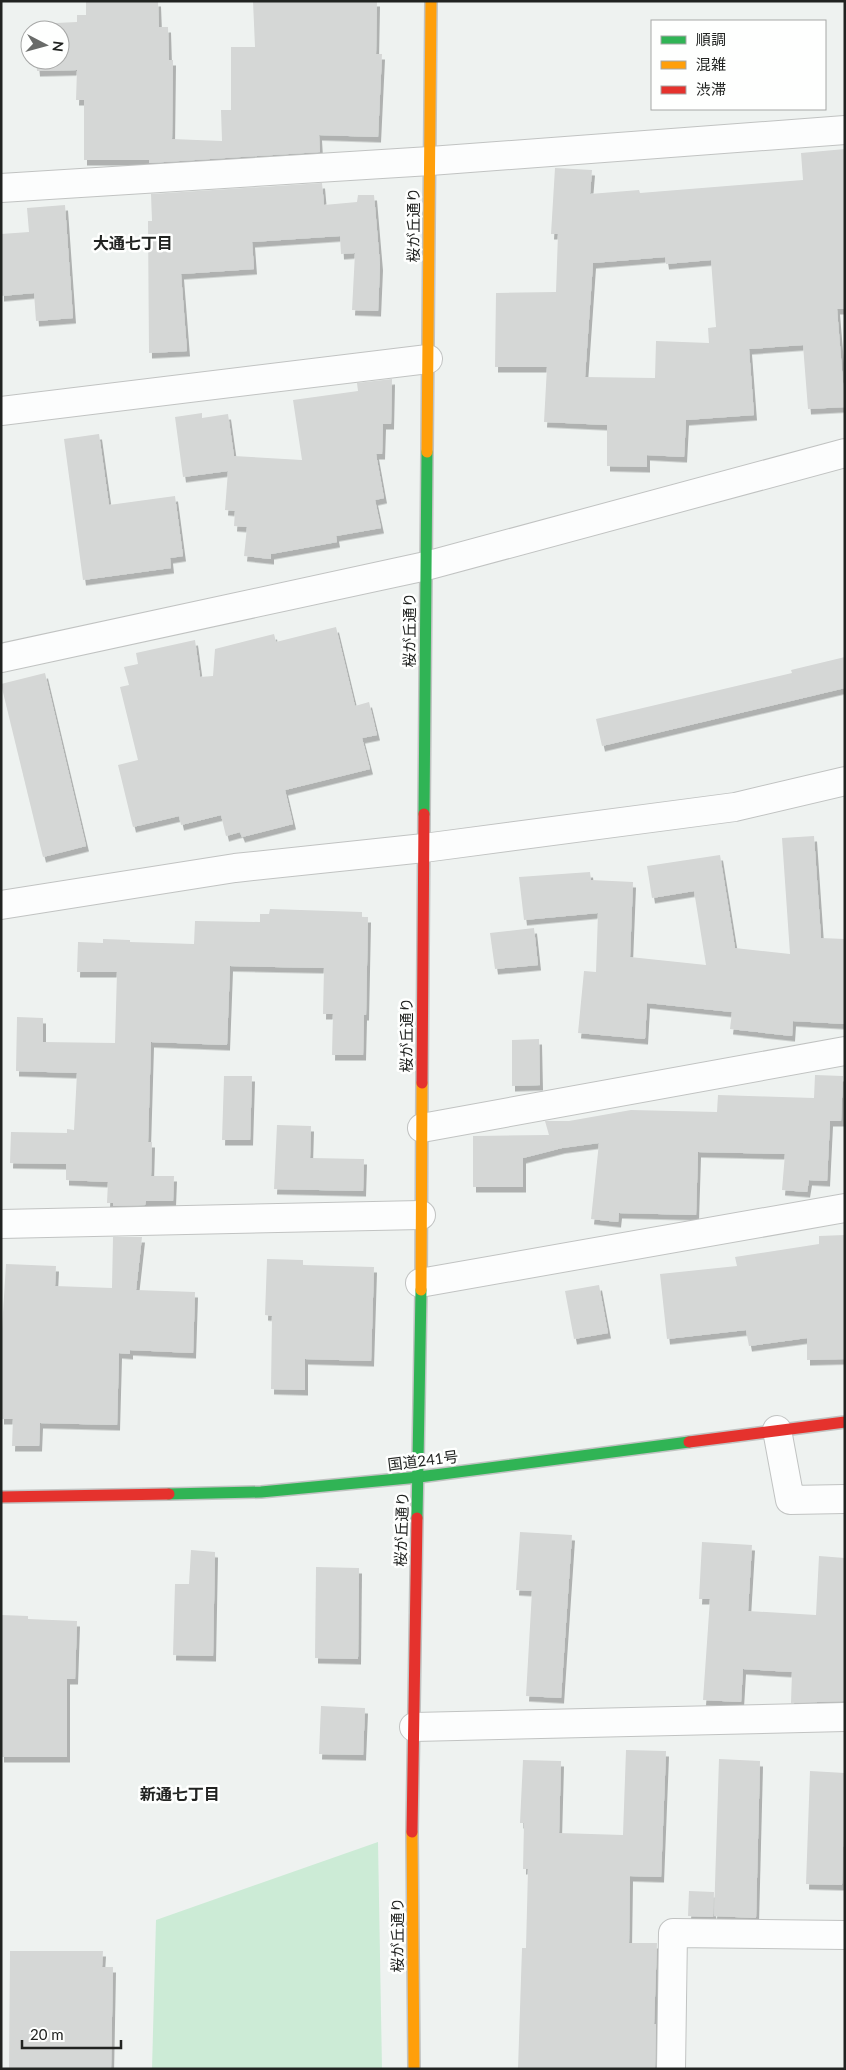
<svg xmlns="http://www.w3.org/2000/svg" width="846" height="2070" font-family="Lato,'Noto Sans JP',sans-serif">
	<defs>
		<filter id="shadow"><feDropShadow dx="3" dy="5.5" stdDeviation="0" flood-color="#0004"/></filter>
	</defs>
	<rect width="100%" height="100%" fill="#eef2f0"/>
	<!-- green -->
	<path fill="#ccebd6" d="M378 1842 382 2069H152L156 1920Z"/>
	<!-- building -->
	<g fill="#d5d7d6" fill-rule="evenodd" filter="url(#shadow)">
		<path d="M86 1H158L159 27H168L169 60H173L172 139 222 141 221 110H231V47H255L253 1H377L376 54H382L378 137 319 135 320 152 149 163V160H84V100H76L77 70 37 71 36 60H60V30H35V24L77 22V15H86Z"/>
		<path d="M845 149V309H837L845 407 808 409 803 345 749 349 754 415 686 420 684 457 647 455V467L607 466V425L544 422 547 367H495L496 293 556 292 558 234H551L555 168 592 170 590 194 639 190 640 193 803 180 801 153ZM665 257 666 264 711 260 716 327 708 328 709 343 656 341 655 378 585 377 593 263Z"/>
		<path d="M322 183 324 205 357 202 358 195H374L380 265 378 311 352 310 355 253 341 254 340 236 252 242 254 269 181 274 187 351 149 353 148 221H152L151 194Z"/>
		<path d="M65 205 73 318 36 321 34 293 1 296V234L29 232 27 208Z"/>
		<path d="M392 379 391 424H383L382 454H376L384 498 375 500 381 528 336 536 337 542 271 554V559L244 556 247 527 234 526 235 511 225 510 228 471 183 477 175 417 202 413V418L228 414 234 456 302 460 293 400 358 391 357 383Z"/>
		<path d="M99 434 109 505 175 496 183 556 170 558 171 568 83 580 64 439Z"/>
		<path d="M336 627 355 706 369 702 377 735 362 738 370 769 285 790 293 824 242 837 240 832 226 836 221 815 181 825 179 816 133 827 118 765 138 760 120 687 129 685 124 667 138 664 136 653 195 640 200 677 213 676 215 649 274 634 276 642Z"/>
		<path d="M845 657V688L602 746 596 719 792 673 791 670Z"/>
		<path d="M45 673 86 846 43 857 1 684Z"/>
		<path d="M814 836 821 938 845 939V1024L793 1021 792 1036 730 1029 732 1012 647 1003 645 1039 578 1033 584 971 596 972 598 913 524 920 519 877 590 872 591 880 633 882 630 957 706 965 694 891 652 898 647 866 720 855 735 948 790 954 782 838Z"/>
		<path d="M270 909 362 912V917H368L366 1015H364L363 1055H332L333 1014H323L324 968 230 966 227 1045 151 1042 148 1142H152L151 1176H174L173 1201H146L145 1205 113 1206V1203H107L108 1182 66 1180V1164L10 1163 11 1132 67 1133V1129L74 1130 77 1073 16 1071 17 1017 43 1018V1042L115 1043 117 972H77L78 942 103 943V939L130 940V942L194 944 195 921 260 922V914H269Z"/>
		<path d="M534 928 538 965 495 969 490 933Z"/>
		<path d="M539 1039 540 1085 512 1086V1040Z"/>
		<path d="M815 1075 843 1076 841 1121H830L827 1181 809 1180 807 1192 782 1190 785 1154 698 1152 696 1215 619 1213 618 1222 591 1219 599 1143 562 1148 523 1158V1187H473V1136L549 1135 545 1121H569L631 1110 717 1112 718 1095 814 1098Z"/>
		<path d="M224 1076H252L250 1140H222Z"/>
		<path d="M277 1125 311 1126 310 1158 364 1159 363 1191 274 1189Z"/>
		<path d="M845 1235V1359L807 1360V1338L749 1346 746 1330 667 1339 660 1274 737 1266 735 1257 819 1244V1236Z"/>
		<path d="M113 1237H142L136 1290 195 1292 193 1353 130 1350V1354L119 1353 117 1425 40 1423 39 1446H12L13 1419H1V1345L6 1264 56 1266 55 1286 112 1288Z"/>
		<path d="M267 1259 303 1260V1265L374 1267 371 1361 305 1359V1390L271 1389 272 1316 265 1315Z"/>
		<path d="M599 1285 608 1333 574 1339 565 1291Z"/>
		<path d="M520 1532 572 1535 561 1698 526 1696 532 1591 516 1590Z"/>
		<path d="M702 1542 752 1545 748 1611 816 1615 819 1556 845 1558V1701L791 1703 792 1672 743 1669 741 1702 703 1700 710 1599H699Z"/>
		<path d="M191 1550 215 1552 213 1656 173 1655 175 1584H189Z"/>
		<path d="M316 1567 359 1568 358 1659 315 1658Z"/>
		<path d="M1 1615 28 1616V1619L77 1621 75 1679H67V1757H1Z"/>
		<path d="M321 1706 365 1708 363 1755 319 1754Z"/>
		<path d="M626 1750 666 1751 661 1877 630 1876 629 1943H657L654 2024H656L655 2069H518L522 1948H526L528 1869H523L524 1823H520L523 1760 561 1761 559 1833 623 1835Z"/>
		<path d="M719 1759 760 1761 756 1918 714 1916Z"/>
		<path d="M810 1771 845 1773 842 1885 806 1884Z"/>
		<path d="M689 1891 714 1892 713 1917 688 1916Z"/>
		<path d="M10 1951H103L102 1967H113L111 2069H9Z"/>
	</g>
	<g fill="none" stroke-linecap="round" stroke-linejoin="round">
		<defs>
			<g id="street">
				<path d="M1 188 430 161 845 130"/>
				<path d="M1 411 428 359"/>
				<path d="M1 658 426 566 845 453"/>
				<path d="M1 905 235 868 424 848 735 807 845 781"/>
				<path d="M422 1128 845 1051"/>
				<path d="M1 1224 421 1215"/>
				<path d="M420 1283 845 1208"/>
				<path d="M777 1430 790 1500 845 1499"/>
				<path d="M414 1727 845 1717"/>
				<path d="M671 2069 673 1933 845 1935"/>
			</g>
			<g id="fast">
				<path d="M424 814 427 452"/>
				<path d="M169 1494 261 1492 419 1477 689 1442"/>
				<path d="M417 1518 421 1290"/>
			</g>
			<g id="slow">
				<path d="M427 452 431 1"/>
				<path d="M421 1290 422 1083"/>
				<path d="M412 1832 414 2069"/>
			</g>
			<g id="jam">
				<path d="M422 1083 424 814"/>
				<path d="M689 1442 845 1422"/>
				<path d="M1 1497 169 1494"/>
				<path d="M412 1832 417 1518"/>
			</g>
		</defs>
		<!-- street casing -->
		<use href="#street" stroke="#c1c3c2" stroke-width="30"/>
		<!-- fast casing -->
		<use href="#fast" stroke="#c1c3c2" stroke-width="14"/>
		<!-- slow casing -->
		<use href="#slow" stroke="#c1c3c2" stroke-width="14"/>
		<!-- jam casing -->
		<use href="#jam" stroke="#c1c3c2" stroke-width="14"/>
		<!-- street -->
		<use href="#street" stroke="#fcfdfd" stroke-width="28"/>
		<!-- fast -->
		<use href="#fast" stroke="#30b455" stroke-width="11"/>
		<!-- slow -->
		<use href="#slow" stroke="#ff9f0a" stroke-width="11"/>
		<!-- jam -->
		<use href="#jam" stroke="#e5322d" stroke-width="11"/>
	</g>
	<g text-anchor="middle" stroke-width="5" stroke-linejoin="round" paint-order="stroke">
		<!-- street labels -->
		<g font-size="15" fill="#212321" stroke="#fefffe">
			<text transform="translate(414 225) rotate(-90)" y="5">桜が丘通り</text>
			<text transform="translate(410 630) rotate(-90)" y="5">桜が丘通り</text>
			<text transform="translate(407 1035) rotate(-90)" y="5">桜が丘通り</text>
			<text transform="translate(423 1461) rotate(-7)" y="5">国道241号</text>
			<text transform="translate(402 1529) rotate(-88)" y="5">桜が丘通り</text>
			<text transform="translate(398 1935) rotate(-90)" y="5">桜が丘通り</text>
		</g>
		<!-- neighbourhood labels -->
		<g font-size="16" font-weight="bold" fill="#212321" stroke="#fefffe">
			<text x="133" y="249">大通七丁目</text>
			<text x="180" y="1800">新通七丁目</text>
		</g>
	</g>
	<!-- border -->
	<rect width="846" height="2070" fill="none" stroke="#212321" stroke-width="5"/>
	<!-- legend -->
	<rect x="651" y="20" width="175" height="90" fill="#fefffe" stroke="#a6a7a6"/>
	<rect x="661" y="36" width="25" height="8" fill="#30b455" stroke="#a6a7a6"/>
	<text x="696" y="45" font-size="15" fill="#212321">順調</text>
	<rect x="661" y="61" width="25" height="8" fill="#ff9f0a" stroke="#a6a7a6"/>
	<text x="696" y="70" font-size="15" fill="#212321">混雑</text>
	<rect x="661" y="86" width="25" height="8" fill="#e5322d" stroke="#a6a7a6"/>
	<text x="696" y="95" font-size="15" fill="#212321">渋滞</text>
	<!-- north arrow -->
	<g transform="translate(45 45) rotate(96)"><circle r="24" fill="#fefffe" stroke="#a6a7a6"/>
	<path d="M0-4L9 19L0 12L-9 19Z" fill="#696b69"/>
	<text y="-8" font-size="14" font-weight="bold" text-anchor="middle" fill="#212321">N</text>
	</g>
	<!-- scale -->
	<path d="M22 2040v8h99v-8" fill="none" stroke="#212321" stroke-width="2.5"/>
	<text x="30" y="2040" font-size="15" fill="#212321" stroke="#fefffe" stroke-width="4" paint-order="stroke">20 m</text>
</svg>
